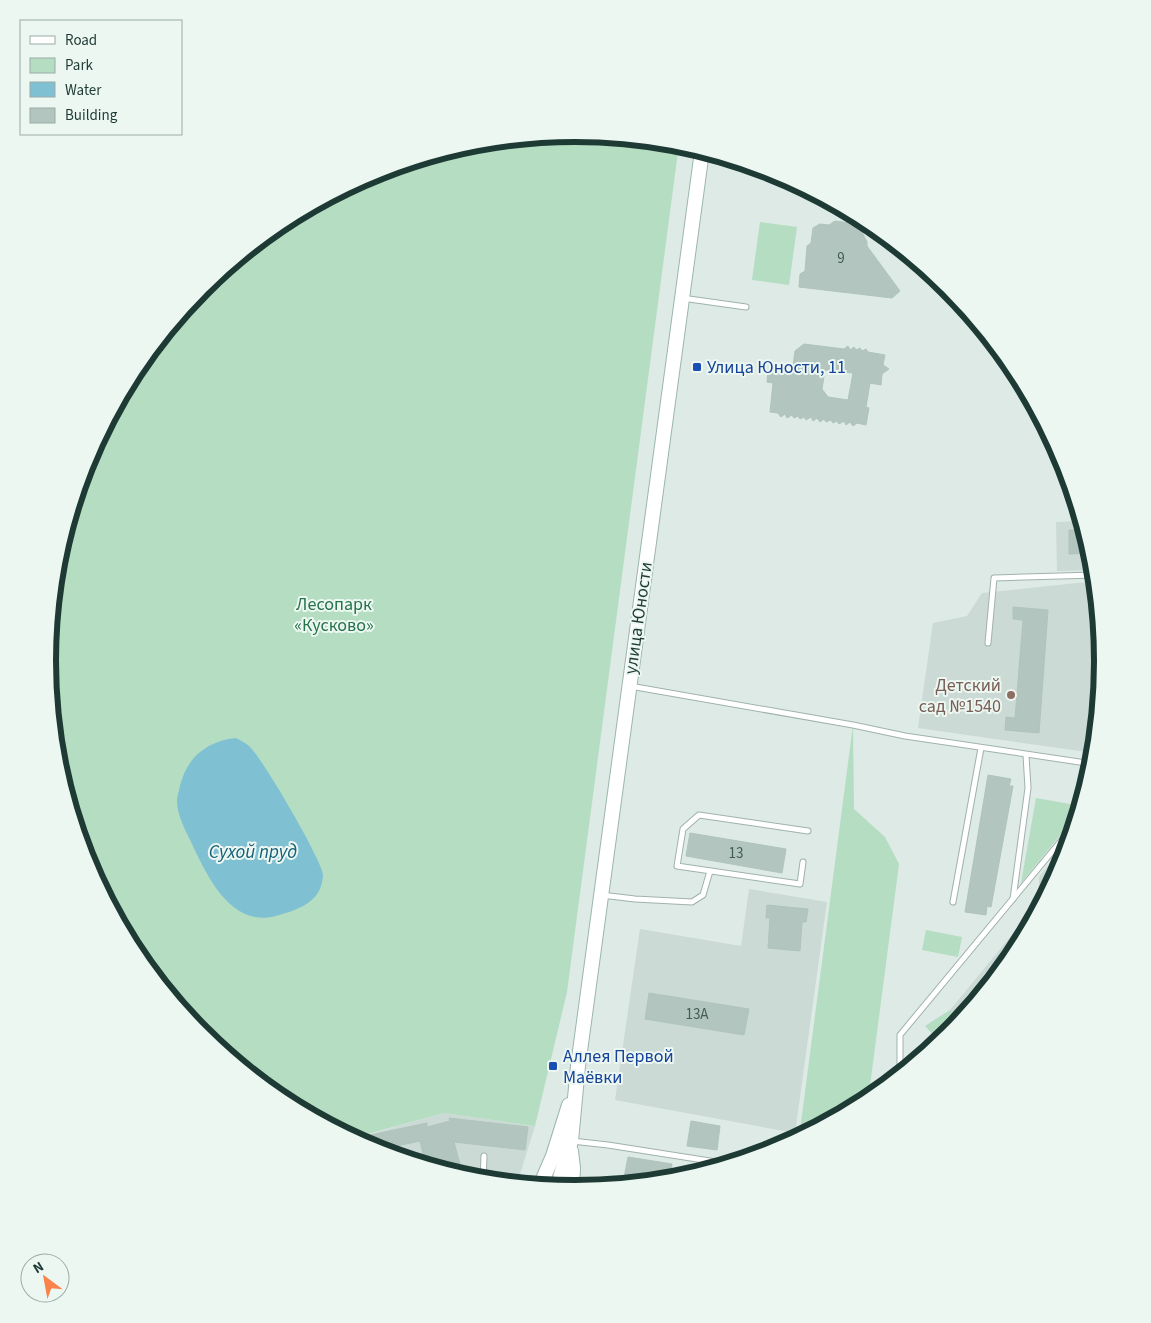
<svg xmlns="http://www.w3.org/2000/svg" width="1151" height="1323" font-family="'Source Sans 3',sans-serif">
	<rect width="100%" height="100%" fill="#ddeae5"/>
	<!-- built -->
	<g fill="#cbdad4">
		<path d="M1082 521 1093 559 1095 570 1057 571 1056 522Z"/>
		<path d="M1096 581 1103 662 1094 753 918 728 933 623 967 616 982 593Z"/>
		<path d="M1071 838 1063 864 1014 955 961 1020 950 1010 1039 902V877Z"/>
		<path d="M749 889 827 902 795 1133 615 1100 640 929 741 946Z"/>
		<path d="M444 1113 535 1126 520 1174 516 1184 472 1179 373 1149 353 1139Z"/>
	</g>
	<!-- green -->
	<g fill="#b4ddc2">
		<path d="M576 134 679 144 567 992 535 1126 444 1113 353 1138 282 1100 202 1035 136 955 88 863 58 764 48 661 58 558 88 459 137 368 202 288 282 222 374 174 473 144Z"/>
		<path d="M760 222 797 227 789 285 752 280Z"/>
		<path d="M853 725 854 809 885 837 899 864 868 1101 799 1138Z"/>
		<path d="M1036 798 1081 806 1079 812 1021 883Z"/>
		<path d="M926 930 962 937 958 957 922 950Z"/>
		<path d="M1016 952 1014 955 963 1017 959 1014Z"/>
		<path d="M950 1010 961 1020 949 1035 940 1042 925 1026Z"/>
	</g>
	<!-- water -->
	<path fill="#80c0d3" d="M236 738C241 741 246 743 249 746 263 759 320 857 323 874 323 877 322 883 321 886 315 905 293 911 276 916 231 928 207 876 192 844 186 831 177 816 177 801 177 796 179 791 180 786 187 757 207 741 236 738Z"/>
	<!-- building -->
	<g fill="#b2c5be" stroke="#afc4bd" fill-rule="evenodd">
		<path d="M835 221 858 224 867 242V246L900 291 892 298 799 287 800 274 805 271 807 246 811 243 813 228 820 224 829 225Z"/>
		<path d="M804 344 844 349 848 346 850 350 854 347 856 350 860 348 862 351 866 349 868 352 885 355 883 365 889 369 882 374 881 385 870 383 866 407 869 408 866 425 857 423 853 426 850 422 846 425 844 421 839 424 837 421 833 423 831 420 826 422 824 419 820 422 817 418 813 421 811 417 806 420 804 417 800 419 798 416 794 418 792 415 787 418 785 414 781 417 778 413 770 412 773 383 767 382 768 371 792 374 795 351ZM825 370 853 373 848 400 828 397 822 389Z"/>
		<path d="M1069 530H1085L1092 553 1069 554Z"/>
		<path d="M1013 607 1048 610 1039 733 1005 730 1006 717 1015 718 1023 620 1013 619Z"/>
		<path d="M988 775 1011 779 1009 786H1013L991 907 987 906 986 915 965 912Z"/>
		<path d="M690 833 786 849 782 873 686 856Z"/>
		<path d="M767 905 808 909 806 922H802L800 951 768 948 770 918H766Z"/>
		<path d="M649 993 749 1009 744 1035 645 1019Z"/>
		<path d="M449 1118 528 1127 525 1150 454 1142 463 1176 437 1169 434 1156 424 1158 420 1141 377 1150 369 1147 366 1136 427 1123V1127L450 1121Z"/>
		<path d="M691 1121 720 1126 717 1150 687 1146Z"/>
		<path d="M628 1157 672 1164 670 1180 633 1184V1180L624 1178Z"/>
	</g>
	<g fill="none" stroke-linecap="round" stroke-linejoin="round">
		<defs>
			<g id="lane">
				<path d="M682 298 746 307"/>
				<path d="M988 643 994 578 1095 575"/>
				<path d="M630 686 853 725 905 736 1093 764"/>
				<path d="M803 862 800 884 677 866 683 829 699 815 808 831"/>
				<path d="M601 895 635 899 692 902 703 895 710 871"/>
				<path d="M1013 899 1028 788 1026 755"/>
				<path d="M953 902 981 748"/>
				<path d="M900 1075V1035L1075 824"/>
				<path d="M572 1141 608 1145 729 1164"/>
				<path d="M483 1180 484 1156"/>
			</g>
			<g id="secondary">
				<path d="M571 1151 573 1168 572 1189"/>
				<path d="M540 1186 553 1156 569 1105"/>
				<path d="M557 1188 571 1141 578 1066 702 151"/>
			</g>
		</defs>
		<!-- lane casing -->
		<use href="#lane" stroke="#a0b2ac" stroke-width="7"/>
		<!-- secondary casing -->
		<use href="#secondary" stroke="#9bb6ae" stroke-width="16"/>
		<!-- lane -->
		<use href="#lane" stroke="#fff" stroke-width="5"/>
		<!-- secondary -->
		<use href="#secondary" stroke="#fff" stroke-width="14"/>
	</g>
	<!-- markers -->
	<g fill="#1a4fb4" stroke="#edf7f2" stroke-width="2">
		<rect x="692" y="362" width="10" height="10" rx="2.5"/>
		<rect x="548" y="1061" width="10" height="10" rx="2.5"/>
	</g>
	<circle fill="#8d6e63" stroke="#edf7f2" stroke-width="2" cx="1011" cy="695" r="5"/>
	<g text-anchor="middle" stroke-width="4" stroke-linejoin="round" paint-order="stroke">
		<!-- number labels -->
		<g font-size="15" fill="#435d56">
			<text x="841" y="263">9</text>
			<text x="736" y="858">13</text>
			<text x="697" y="1019">13А</text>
		</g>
		<!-- transit labels -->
		<g font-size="18" fill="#164399" stroke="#edf7f2" text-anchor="start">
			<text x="707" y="373">Улица Юности, 11</text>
			<text x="563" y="1062">Аллея Первой<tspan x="563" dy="21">Маёвки</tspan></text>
		</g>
		<!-- park labels -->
		<g font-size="18" fill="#267349" stroke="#edf7f2">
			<text x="334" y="610">Лесопарк<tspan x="334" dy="21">«Кусково»</tspan></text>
		</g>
		<!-- street labels -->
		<g font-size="18" fill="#1e3a34" stroke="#edf7f2">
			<text transform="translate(638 618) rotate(-82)" y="6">улица Юности</text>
		</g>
		<!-- education labels -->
		<g font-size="18" fill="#785e54" stroke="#edf7f2" text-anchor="end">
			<text x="1001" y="691">Детский<tspan x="1001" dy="21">сад №1540</tspan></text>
		</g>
		<!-- water labels -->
		<g font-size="19" font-style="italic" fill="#156078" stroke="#edf7f2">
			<text x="253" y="858">Сухой пруд</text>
		</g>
	</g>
	<!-- crop -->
	<path d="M0 0H1151V1323H0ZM56 661a519 519 0 1 1 1038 0a519 519 0 1 1-1038 0Z" fill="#edf7f2" fill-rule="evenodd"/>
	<path fill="none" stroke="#1e3a34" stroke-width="6" d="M56 661a519 519 0 1 1 1038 0a519 519 0 1 1-1038 0Z"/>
	<!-- legend -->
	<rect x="20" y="20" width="162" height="115" fill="#edf7f2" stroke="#9aaba6"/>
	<rect x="30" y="36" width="25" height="8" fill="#ffffff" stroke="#9aaba6"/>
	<text x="65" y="45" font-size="15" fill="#1e3a34">Road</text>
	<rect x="30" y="58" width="25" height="15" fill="#b4ddc2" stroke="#9aaba6"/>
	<text x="65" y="70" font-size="15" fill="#1e3a34">Park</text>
	<rect x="30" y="82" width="25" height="15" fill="#80c0d3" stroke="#9aaba6"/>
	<text x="65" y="95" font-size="15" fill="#1e3a34">Water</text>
	<rect x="30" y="108" width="25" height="15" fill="#b2c5be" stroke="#9aaba6"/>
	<text x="65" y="120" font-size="15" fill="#1e3a34">Building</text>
	<!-- north arrow -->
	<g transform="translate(45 1278) rotate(328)"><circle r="24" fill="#edf7f2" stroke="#9aaba6"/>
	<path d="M0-4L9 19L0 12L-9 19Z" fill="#fa824b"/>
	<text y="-8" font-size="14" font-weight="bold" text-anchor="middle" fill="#1e3a34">N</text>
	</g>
</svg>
